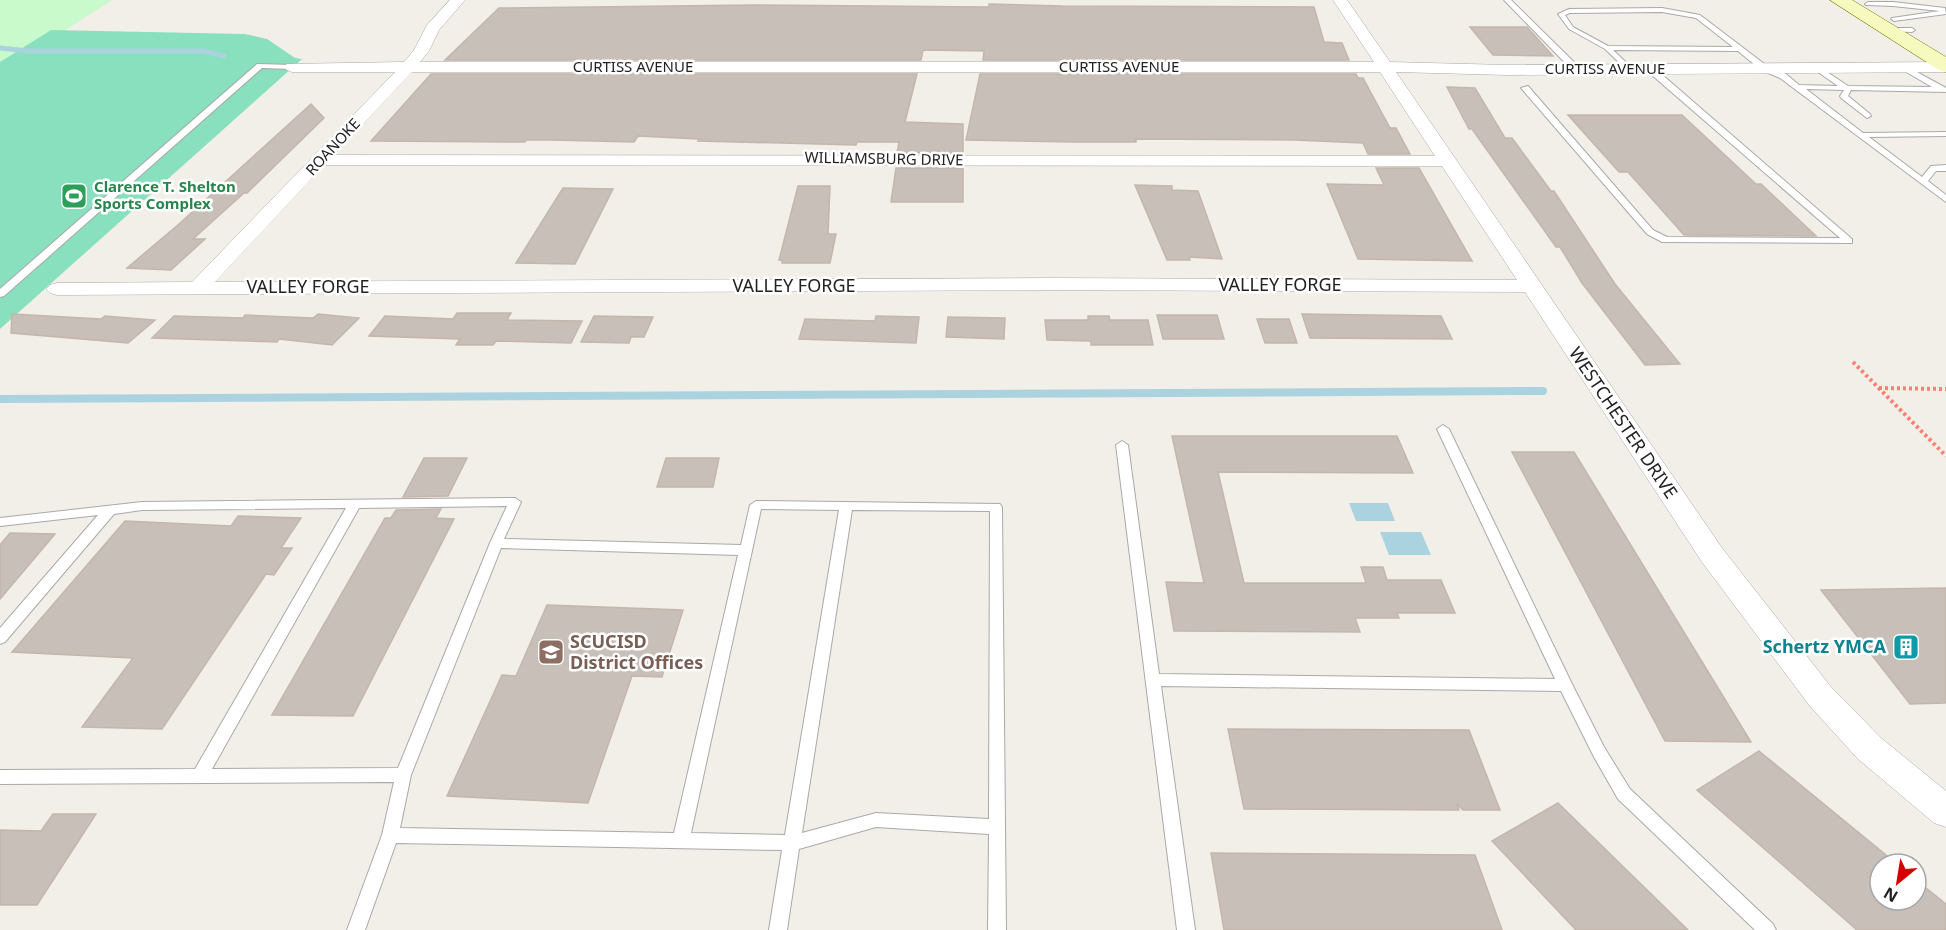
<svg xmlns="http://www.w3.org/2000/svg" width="1946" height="930" font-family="'Noto Sans',sans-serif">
	<rect width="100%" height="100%" fill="#f2efe9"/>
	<!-- park -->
	<path fill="#c8facc" d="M0 0H112L64 31 51 30 0 62Z"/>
	<!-- pitch -->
	<path fill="#88e0be" d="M51 30 245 34 267 39 295 58 302 59 0 329V62Z"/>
	<!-- water -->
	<g fill="#aad3df">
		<path d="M1349 503H1388L1395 521H1356Z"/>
		<path d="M1380 532H1421L1431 555H1389Z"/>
	</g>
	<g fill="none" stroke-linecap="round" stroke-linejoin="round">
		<!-- stream-far1 -->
		<path stroke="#aad3df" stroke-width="5" d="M0 48 28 51H203L224 56"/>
		<!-- stream -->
		<path stroke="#aad3df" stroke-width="8" d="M0 399 1543 391"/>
	</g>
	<!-- building -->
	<g fill="#c7bfb8" stroke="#c4b6ab" stroke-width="1.5">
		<path d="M989 4 1062 6 1314 7 1324 42 1342 43 1349 60H983L984 51 923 50 921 60H445L499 8 752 5 989 7Z"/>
		<path d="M1470 27H1527L1553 56 1493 55Z"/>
		<path d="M431 74H917L905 122 963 124V153H897L899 142H857L856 145 698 141 699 139 638 136 634 142 551 140H526L525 142 371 141Z"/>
		<path d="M980 74H1356L1358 78H1363L1390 128H1396L1410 154H1368L1363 143 1294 140 1136 139V142H1075L966 140Z"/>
		<path d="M1447 87 1475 88 1505 138H1512L1551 191H1554L1615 284 1680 364 1645 365 1582 283 1560 247H1556L1472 129H1469Z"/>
		<path d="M311 104 324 118 247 193H244L193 239H205L171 270 127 268 179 224Z"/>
		<path d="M1568 115H1682L1756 184H1761L1816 236 1684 235 1628 172H1619Z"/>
		<path d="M896 168H963V202H891Z"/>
		<path d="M1376 168H1419L1472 261 1358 259 1327 184 1384 185Z"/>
		<path d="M1135 185 1172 186V190L1198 191 1222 259 1189 257 1190 260H1167Z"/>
		<path d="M798 186H830L828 234H836L830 263H782V260H779Z"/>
		<path d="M563 188 613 189 575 264 516 263Z"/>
		<path d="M457 313H511L507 320 582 321 571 343 496 341 493 345H456L460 339 369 336 385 316 453 319Z"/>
		<path d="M12 314 101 319 105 316 155 320 128 343 11 333Z"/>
		<path d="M318 314 359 318 332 345 279 339 277 342 152 338 174 316 243 318 245 315 313 318Z"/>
		<path d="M1302 314 1441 316 1452 339 1310 338Z"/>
		<path d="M1157 315H1217L1224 339H1163Z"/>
		<path d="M594 316 653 317 644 337H631L629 343 581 342Z"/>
		<path d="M876 316 919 317 916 343 799 339 805 319 875 321Z"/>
		<path d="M1088 316H1109L1110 320H1148L1153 345H1091V341L1047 340 1045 320H1088Z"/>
		<path d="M948 317 1005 318 1004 339 946 337Z"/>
		<path d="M1257 319H1289L1297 343H1265Z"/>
		<path d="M1172 436H1397L1413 473 1218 472 1244 583H1366L1361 567H1383L1387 580H1441L1455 613H1397L1399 618H1355L1360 632 1174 631 1166 582 1204 583Z"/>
		<path d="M1512 452H1574L1751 742 1665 741Z"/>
		<path d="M424 458H467L448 496 403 497Z"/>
		<path d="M666 458H719L713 487H657Z"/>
		<path d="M441 509 436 518 454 519 353 716 272 715 385 518H391L396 510Z"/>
		<path d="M238 516 301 518 281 548H292L274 575 266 574 162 729 82 727 133 658 12 652 125 521 231 526Z"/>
		<path d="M10 533 55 534 0 599V545Z"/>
		<path d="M1946 588V703L1910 704 1821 590Z"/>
		<path d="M547 605 683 610 662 677 632 676 588 803 447 796 502 675 516 676Z"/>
		<path d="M1228 729 1469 730 1500 810H1463L1457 804 1459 810 1244 809Z"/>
		<path d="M1759 751 1897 864H1880V900H1916V880L1946 904V930H1857L1697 790Z"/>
		<path d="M1558 803 1688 930H1576L1492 841Z"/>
		<path d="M53 814H96L37 905H0V830L41 831Z"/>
		<path d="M1211 853 1475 855 1502 930H1224Z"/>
	</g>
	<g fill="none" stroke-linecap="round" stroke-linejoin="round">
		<defs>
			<g id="lane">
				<path d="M1504 0H1511L1579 67V71H1573Z"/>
				<path d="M1868 2H1893L1945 8 1946 14 1894 21 1891 19 1892 18 1940 11 1893 6 1866 5 1865 4Z"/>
				<path d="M1662 8 1700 15 1767 66 1786 74 1799 85 1838 86 1815 70 1814 68 1818 66 1848 86 1932 87 1901 69 1900 67 1904 65 1946 88V92L1851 90 1848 96 1870 114 1871 116 1867 118 1841 98 1840 96 1844 90 1806 89 1863 133 1946 132V136L1869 137 1922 177 1931 166 1946 165V171H1936L1928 181 1946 195V202L1780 78 1761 70 1738 51 1613 50 1631 67 1632 69 1628 71 1605 49 1569 29 1558 14 1569 9ZM1662 12 1696 18 1733 47 1608 46 1573 27 1565 15 1570 13Z"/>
				<path d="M1887 28H1912L1915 30 1912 32 1885 31V29Z"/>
				<path d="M257 64 292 65 296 67 292 69 262 68 4 296 0 297V289Z"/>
				<path d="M1646 66H1652L1852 239V243L1662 242 1647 234 1521 88 1528 86 1653 230 1667 237 1840 238 1646 70Z"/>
				<path d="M1443 425 1449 429 1572 684 1604 747 1630 789 1773 924 1776 930H1755L1618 799 1594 757 1561 691 1161 686 1195 930H1177L1116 445 1122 441 1128 445 1159 674 1555 679 1437 429Z"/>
				<path d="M515 498 521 502 504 539 741 545 750 505 756 501 1000 504 1002 507 1006 930H988L989 834 876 827 799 849 787 930H769L782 850 396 843 365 930H347L382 835 394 782 0 784V770L195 769 346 508 142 510 114 514 5 642 0 644V628L98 515 0 526V518L142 502ZM507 506 490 543 398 768 212 769 359 508ZM761 509 839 510 785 835 691 833ZM852 510 990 511 989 819 876 813 802 833ZM501 548 738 555 674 833 400 828 411 775Z"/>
			</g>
			<path id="street" d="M450 0H465L439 30 429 51 420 62H1374L1333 0H1347L1390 62 1507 65 1946 62V72L1507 75 1396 72 1722 548 1831 687 1881 738 1946 791V827L1934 823 1857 758 1809 705 1702 562 1525 292 1050 290 57 295 50 293 46 289 50 285 57 283 192 282 395 72H292L287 70 284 67 287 64 404 62 414 50 427 25ZM412 72H1380L1435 156 334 155ZM324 165 1442 166 1517 280 1050 278 215 282Z"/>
			<path id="secondary" d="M1830 0H1852L1946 57V72L1939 70Z"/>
		</defs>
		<!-- lane casing -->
		<use href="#lane" stroke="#a9a9a9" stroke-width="2"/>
		<!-- street casing -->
		<use href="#street" stroke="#a9a9a9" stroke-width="1"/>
		<!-- secondary casing -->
		<use href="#secondary" stroke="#707d05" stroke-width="1"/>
		<!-- path -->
		<g stroke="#fa8072" stroke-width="4" stroke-dasharray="3 3" stroke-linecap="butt">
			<path d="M1853 362 1946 456"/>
			<path d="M1879 388 1946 389"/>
		</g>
		<!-- lane -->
		<use href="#lane" fill="#fff" fill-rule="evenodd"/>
		<!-- street -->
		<use href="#street" fill="#fff" fill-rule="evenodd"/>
		<!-- secondary -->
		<use href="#secondary" fill="#f7fabf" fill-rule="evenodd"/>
	</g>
	<!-- icons -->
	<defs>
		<symbol id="stadium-square" viewBox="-11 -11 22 22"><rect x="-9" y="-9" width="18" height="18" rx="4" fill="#2e9e5b" stroke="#fff"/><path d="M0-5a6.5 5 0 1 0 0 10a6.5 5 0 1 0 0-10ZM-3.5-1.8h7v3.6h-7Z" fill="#fff"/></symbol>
		<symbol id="building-square" viewBox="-11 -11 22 22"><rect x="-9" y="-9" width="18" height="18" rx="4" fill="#0f9aa8" stroke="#fff"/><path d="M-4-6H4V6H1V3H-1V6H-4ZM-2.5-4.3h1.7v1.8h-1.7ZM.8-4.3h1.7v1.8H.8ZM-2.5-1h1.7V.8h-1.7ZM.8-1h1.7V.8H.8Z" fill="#fff"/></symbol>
		<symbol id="school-square" viewBox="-11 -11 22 22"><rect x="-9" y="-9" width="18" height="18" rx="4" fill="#8d6e63" stroke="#fff"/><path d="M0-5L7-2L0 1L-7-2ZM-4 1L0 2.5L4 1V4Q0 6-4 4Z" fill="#fff"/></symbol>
	</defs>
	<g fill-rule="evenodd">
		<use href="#stadium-square" x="59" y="181" width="30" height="30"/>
		<use href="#building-square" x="1891" y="632" width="30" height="30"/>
		<use href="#school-square" x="536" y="637" width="30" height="30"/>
	</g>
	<g text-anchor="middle" stroke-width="5" stroke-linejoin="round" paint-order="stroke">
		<!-- far-street labels -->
		<g font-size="15" fill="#222" stroke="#fff">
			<text x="633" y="72">CURTISS AVENUE</text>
			<text x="1119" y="72">CURTISS AVENUE</text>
			<text x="1605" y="74">CURTISS AVENUE</text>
			<text transform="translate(333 147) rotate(-47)" y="5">ROANOKE</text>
			<text transform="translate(884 159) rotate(1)" y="5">WILLIAMSBURG DRIVE</text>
		</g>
		<!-- far-leisure labels -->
		<g font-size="15" font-weight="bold" fill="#27864d" stroke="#fff" text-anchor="start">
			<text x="94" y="192">Clarence T. Shelton<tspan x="94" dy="17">Sports Complex</tspan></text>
		</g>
		<!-- street labels -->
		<g font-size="18" fill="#222" stroke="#fff">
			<text x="1280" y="291">VALLEY FORGE</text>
			<text x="794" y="292">VALLEY FORGE</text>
			<text x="308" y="293">VALLEY FORGE</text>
			<text transform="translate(1623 423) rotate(56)" y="6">WESTCHESTER DRIVE</text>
		</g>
		<!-- education labels -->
		<g font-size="18" font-weight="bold" fill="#785e54" stroke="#fff" text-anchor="start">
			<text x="570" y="648">SCUCISD<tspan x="570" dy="21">District Offices</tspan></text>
		</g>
		<!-- culture labels -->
		<g font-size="18" font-weight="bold" fill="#0d838f" stroke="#fff" text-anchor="end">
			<text x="1886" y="653">Schertz YMCA</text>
		</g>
	</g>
	<!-- north arrow -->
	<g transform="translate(1898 882) rotate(210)"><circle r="28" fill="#ffffff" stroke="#a7a7a7" stroke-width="1.5"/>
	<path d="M0-4.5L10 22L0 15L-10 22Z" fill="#d40000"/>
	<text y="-9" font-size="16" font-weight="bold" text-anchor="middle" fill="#222222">N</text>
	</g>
</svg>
